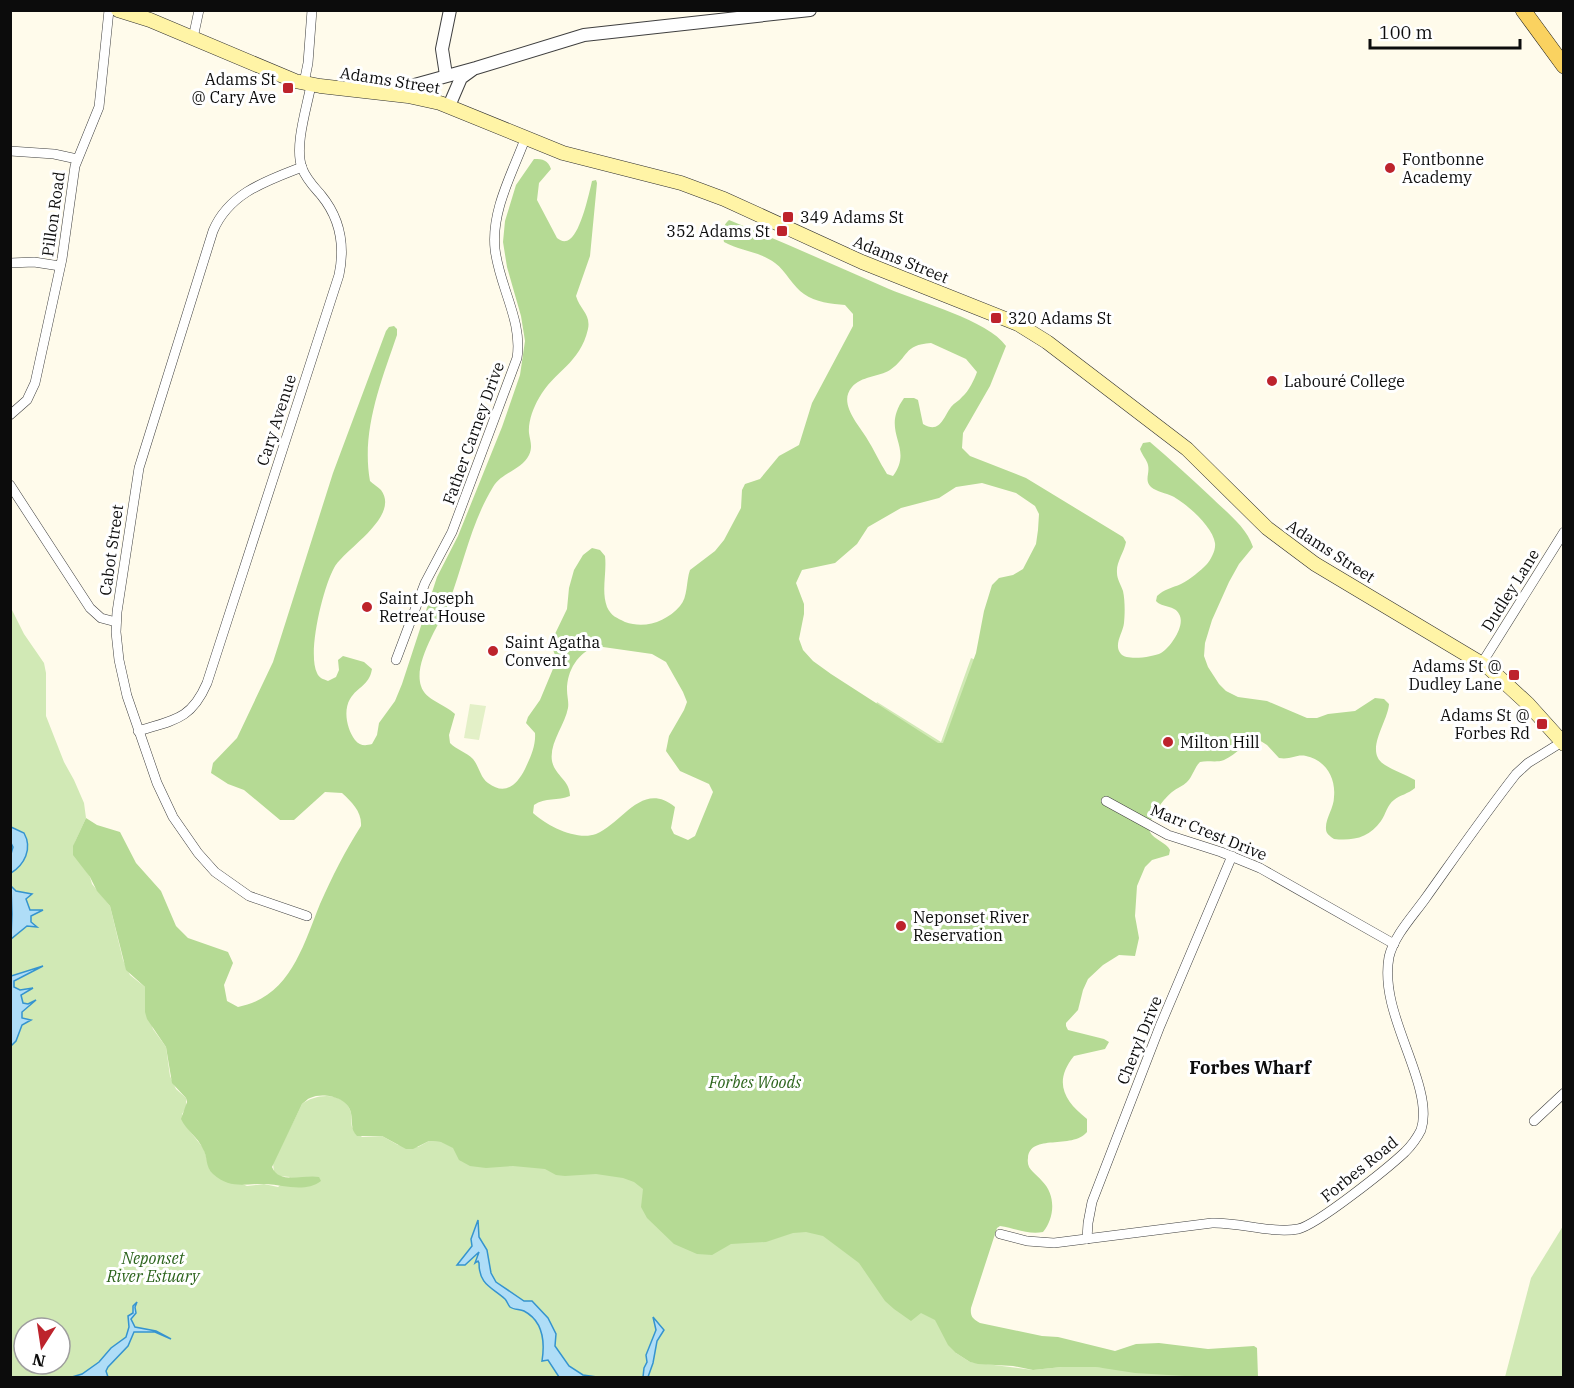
<svg xmlns="http://www.w3.org/2000/svg" width="1574" height="1388" font-family="'IBM Plex Serif',serif">
	<rect width="100%" height="100%" fill="#fffbeb"/>
	<!-- green -->
	<g fill="#d1e9b5" fill-rule="evenodd">
		<path d="M11 608 24 634 44 663 46 673V716L64 762 74 780 84 803 86 818 75 842 73 851 90 877 92 884 110 906 123 960 130 975 145 987V1003L153 1029 166 1047 170 1076 176 1089 186 1098V1108L182 1114 189 1130 204 1149 210 1170 247 1186 264 1184 278 1187 290 1177 279 1176 274 1173 273 1163 302 1104C316 1093 346 1091 351 1113 352 1117 351 1123 352 1127L362 1137 382 1136 398 1145 418 1147 429 1141 441 1142 787 928 877 702 941 742 971 658 1042 689 1068 997 956 1353 970 1362 1033 1370 1062 1367H1096L1239 1377H11ZM24 1328H60V1364H24Z"/>
		<path d="M1563 1226V1377H1505L1531 1278Z"/>
	</g>
	<!-- forest -->
	<path fill="#b5da94" fill-rule="evenodd" d="M534 159C543 159 548 160 551 169L539 183 537 200 557 238C561 241 565 243 570 239 581 231 589 194 592 181L596 180 597 183 590 256 576 296C580 310 591 314 588 329 580 364 554 371 539 398 533 408 528 422 529 433 530 441 533 446 529 455 522 470 502 472 493 487 471 523 464 563 449 602 440 624 413 662 421 686 425 700 445 704 455 714L449 735 450 743C457 750 466 752 473 759 479 766 480 777 488 783 505 796 517 785 525 769 530 758 536 746 535 733L526 723 528 717 540 700 555 664V655L552 647 554 636 567 609 569 588 574 570 583 555 592 548 600 550 605 556C607 573 601 591 607 607 611 616 617 618 625 622 645 629 666 622 680 606 688 597 686 581 690 570L715 551 724 540 741 508 742 490 745 484 760 479 779 456 799 445 812 403 853 326V314L845 305C832 304 815 302 804 294 793 287 786 271 775 263 759 251 740 251 724 242 722 233 722 226 729 220 783 242 836 266 889 289 919 302 988 320 1006 346L990 386 963 433 962 448 970 456 1026 478 1123 537 1126 542C1124 553 1116 562 1117 573 1117 579 1121 585 1123 591 1125 600 1125 613 1124 623 1123 633 1113 645 1121 654 1127 661 1153 657 1161 653 1171 647 1186 625 1179 614 1175 605 1162 608 1156 601L1157 596C1164 589 1172 588 1181 584 1191 579 1200 571 1207 564 1211 559 1216 550 1215 543 1213 527 1186 503 1172 496 1166 493 1157 492 1151 487 1144 480 1150 474 1148 465 1147 460 1142 455 1140 449L1143 443 1150 442C1171 460 1191 478 1211 497 1226 512 1246 526 1253 547L1239 564 1229 582 1212 620 1205 643 1204 656 1208 667 1219 684 1226 691 1238 697 1267 701 1307 718H1317L1328 714 1355 711 1375 698 1384 699 1389 704C1388 722 1363 752 1385 765 1394 771 1405 774 1415 780V788C1408 794 1400 795 1394 800 1387 805 1386 814 1381 821 1369 838 1353 841 1334 839 1330 836 1326 834 1326 829 1325 819 1334 808 1334 797 1336 777 1325 760 1306 756 1296 754 1291 760 1279 758L1267 745 1259 740C1245 742 1237 754 1224 760 1216 763 1208 760 1200 762 1194 768 1193 776 1187 782 1183 786 1177 788 1172 792 1164 798 1145 823 1150 832 1154 840 1166 842 1170 850L1169 855 1152 860 1145 867 1137 886 1135 916 1139 938 1135 956 1119 955 1103 965 1088 979 1083 990 1078 1010 1066 1023V1026L1068 1030 1104 1039 1109 1042 1105 1049 1074 1056C1053 1082 1064 1101 1087 1119V1132C1072 1150 1030 1133 1028 1158 1026 1170 1036 1173 1042 1181 1056 1195 1055 1217 1043 1232 1028 1235 1015 1228 1000 1226L997 1228 971 1308C970 1317 973 1319 980 1323L1042 1336 1058 1337 1115 1351 1136 1344 1159 1343 1208 1349 1254 1346 1257 1348 1258 1377H1201L1135 1373 1096 1367H1062L1033 1370 1013 1366 978 1364 970 1362 956 1353 948 1345 935 1320 921 1313 911 1321 894 1309 885 1301 859 1263 823 1236 806 1232 793 1233 766 1242 731 1244 712 1255 697 1254 674 1244 647 1218 641 1207 643 1189 634 1182 623 1178 596 1174 565 1176 556 1175 545 1169 513 1166 486 1168 470 1166 459 1160 453 1148 441 1142 429 1141 413 1149H406L382 1136H357C350 1129 353 1122 351 1113 348 1097 323 1092 310 1098 307 1099 305 1102 302 1104L272 1167C279 1185 304 1174 319 1177L321 1181C305 1193 284 1185 266 1184 246 1183 231 1190 213 1174 205 1167 208 1157 203 1149 198 1137 186 1130 181 1119L187 1102 186 1098 172 1083 166 1047 147 1019 145 1012V987L126 970 110 906 97 891 90 877 73 855V846L86 818 97 825 120 832 136 863 161 891 176 926 188 938 228 952 233 963 224 985 227 1001 238 1007C290 997 303 946 320 904 332 877 345 851 361 826 362 812 352 802 342 793L325 792 294 820H280L244 790 228 784 211 773 213 763 237 738 273 662 333 473 386 331 389 327 394 326 397 329V335C381 382 361 431 370 481 373 484 378 487 381 490 401 517 343 550 334 568 323 588 307 653 317 673 319 678 323 679 328 681L336 677 339 670 338 660 343 656 364 662 372 669C369 686 358 686 350 699 343 711 347 729 355 740 360 746 365 746 372 744L377 735 379 723 395 701 402 684 437 577 458 536 502 427 520 375 525 341 521 316 507 267 503 242 505 221 516 185ZM931 343 966 359 977 372C974 380 969 391 962 397 959 401 954 403 951 407 943 418 940 434 923 424L918 400 914 398H904C879 433 915 446 893 476L887 474C879 462 874 449 866 437 858 424 838 403 852 387 861 376 879 377 890 370 909 357 903 345 931 343ZM982 483 1016 493 1035 506 1039 514 1038 530 1036 544 1023 569 1013 575 999 578 992 585 984 611 976 653 945 738 943 743H938L831 674 813 661 803 650 799 639 804 614V604L796 583 802 570 835 563 857 544 868 527 901 508 939 498 956 487ZM596 646 652 654 666 662 683 692 687 702 684 710 669 736 666 751 680 771 709 784 713 792 695 836 688 840 674 834 671 828 675 807C642 780 623 823 596 834 577 841 547 826 533 813L534 805C545 797 558 801 570 796 570 780 555 776 552 761 549 743 565 725 568 708 569 702 567 696 567 690 567 670 578 653 596 646Z"/>
	<!-- pitch -->
	<path fill="#e3f0c7" d="M470 704 486 706 479 740 464 738Z"/>
	<!-- water -->
	<g fill="#afddf7" stroke="#3594cf" stroke-width="1.5">
		<path d="M11 827 24 833C33 849 24 865 11 873V854L13 847 11 843Z"/>
		<path d="M11 886 16 891 32 894 26 899 30 910H43L31 916V922L37 927 27 926 11 939 12 914Z"/>
		<path d="M43 966 14 981V987L20 990 33 988 21 995 23 1003 28 1004 36 1000 22 1012V1018L31 1020 22 1025 16 1041 11 1046V976Z"/>
		<path d="M478 1220 479 1237 487 1250 491 1273 496 1282 524 1301H532L548 1318 556 1334 555 1346 569 1366 583 1375 597 1377H559L548 1360 542 1361C545 1342 543 1321 524 1311 520 1309 514 1310 510 1307 508 1305 507 1301 505 1299 492 1287 479 1285 479 1263L478 1261 475 1263 479 1252 465 1265H457L472 1246 471 1239Z"/>
		<path d="M137 1302 135 1307 136 1313 131 1319 135 1327 156 1331 171 1339 155 1332H134L128 1346 108 1367 106 1371 108 1377H72L82 1374 99 1362 111 1348 126 1337 129 1327 128 1316 133 1313V1306Z"/>
		<path d="M653 1317 664 1330 657 1341 653 1363 648 1377H643L644 1368 647 1362 646 1355 656 1330Z"/>
	</g>
	<g fill="none" stroke-linecap="round" stroke-linejoin="round">
		<defs>
			<g id="minor">
				<path d="M193 38 199 10"/>
				<path d="M304 83 308 63 312 10"/>
				<path d="M10 151 54 154 77 159"/>
				<path d="M302 167C266 181 229 193 213 231L139 468 117 612 116 632 119 660 127 696 157 783 173 817 198 853 215 872 249 896 307 916"/>
				<path d="M10 263 34 262 60 266"/>
				<path d="M10 415 27 400 35 383 62 259 75 166 99 107 109 10"/>
				<path d="M10 485 90 608 101 618 116 622"/>
				<path d="M396 660 425 583 452 532 517 358C523 321 499 286 495 249 491 211 512 174 525 139"/>
				<path d="M1482 663 1564 532"/>
				<path d="M138 731C174 720 191 720 207 683L339 275C345 246 340 218 321 195 314 187 306 179 302 168 294 146 307 107 311 85"/>
				<path d="M1106 801 1168 835 1221 852 1260 868 1394 944"/>
				<path d="M1534 1121 1564 1093"/>
				<path d="M1000 1234 1027 1241 1054 1243 1212 1223C1239 1222 1273 1234 1298 1229 1317 1225 1388 1168 1405 1152 1411 1146 1417 1138 1421 1130 1425 1118 1423 1102 1420 1090 1410 1048 1381 1001 1389 957 1394 936 1412 917 1425 899 1455 857 1484 815 1516 774L1528 763 1562 742"/>
				<path d="M1087 1239 1088 1223 1092 1202 1160 1026 1232 856"/>
			</g>
			<g id="tertiary">
				<path d="M446 75 442 49 450 10"/>
				<path d="M389 92 476 68 584 35 810 10"/>
				<path d="M449 106 461 78 472 70"/>
			</g>
			<path id="secondary" d="M118 10 150 20 295 81 320 86 408 96 440 103 563 153 681 183 724 199 862 262 1018 324 1047 342 1187 449 1267 528 1315 564 1489 668 1528 704 1564 744"/>
			<path id="primary" d="M1523 10 1564 66"/>
		</defs>
		<!-- minor casing -->
		<use href="#minor" stroke="#3f3f3f" stroke-width="10"/>
		<!-- tertiary casing -->
		<use href="#tertiary" stroke="#3f3f3f" stroke-width="14"/>
		<!-- secondary casing -->
		<use href="#secondary" stroke="#2e2e2e" stroke-width="15"/>
		<!-- primary casing -->
		<use href="#primary" stroke="#1d1d1d" stroke-width="16"/>
		<!-- minor -->
		<use href="#minor" stroke="#fff" stroke-width="9"/>
		<!-- tertiary -->
		<use href="#tertiary" stroke="#fff" stroke-width="12"/>
		<!-- secondary -->
		<use href="#secondary" stroke="#fff4a6" stroke-width="14"/>
		<!-- primary -->
		<use href="#primary" stroke="#fad260" stroke-width="15"/>
	</g>
	<!-- markers -->
	<g fill="#bd232c" stroke="#fff" stroke-width="2">
		<rect x="282" y="82" width="12" height="12" rx="3"/>
		<circle cx="1390" cy="168" r="6"/>
		<rect x="782" y="211" width="12" height="12" rx="3"/>
		<rect x="776" y="225" width="12" height="12" rx="3"/>
		<rect x="990" y="312" width="12" height="12" rx="3"/>
		<circle cx="1272" cy="381" r="6"/>
		<circle cx="367" cy="607" r="6"/>
		<circle cx="493" cy="651" r="6"/>
		<rect x="1508" y="669" width="12" height="12" rx="3"/>
		<rect x="1536" y="718" width="12" height="12" rx="3"/>
		<circle cx="1168" cy="742" r="6"/>
		<circle cx="901" cy="926" r="6"/>
	</g>
	<g text-anchor="middle" stroke-width="6" stroke-linejoin="round" paint-order="stroke">
		<!-- poi labels -->
		<g font-size="16" fill="#0c0c0c" stroke="#fff" text-anchor="start">
			<text x="276" y="85" text-anchor="end">Adams St<tspan x="276" dy="18">@ Cary Ave</tspan></text>
			<text x="1402" y="165">Fontbonne<tspan x="1402" dy="18">Academy</tspan></text>
			<text x="800" y="223">349 Adams St</text>
			<text x="770" y="237" text-anchor="end">352 Adams St</text>
			<text x="1008" y="324">320 Adams St</text>
			<text x="1284" y="387">Labouré College</text>
			<text x="379" y="604">Saint Joseph<tspan x="379" dy="18">Retreat House</tspan></text>
			<text x="505" y="648">Saint Agatha<tspan x="505" dy="18">Convent</tspan></text>
			<text x="1502" y="672" text-anchor="end">Adams St @<tspan x="1502" dy="18">Dudley Lane</tspan></text>
			<text x="1530" y="721" text-anchor="end">Adams St @<tspan x="1530" dy="18">Forbes Rd</tspan></text>
			<text x="1180" y="748">Milton Hill</text>
			<text x="913" y="923">Neponset River<tspan x="913" dy="18">Reservation</tspan></text>
		</g>
		<!-- street labels -->
		<g font-size="16" fill="#0c0c0c" stroke="#fff">
			<text transform="translate(390 80) rotate(9)" y="6">Adams Street</text>
			<text transform="translate(53 214) rotate(-82)" y="6">Pillon Road</text>
			<text transform="translate(901 259) rotate(22)" y="6">Adams Street</text>
			<text transform="translate(276 420) rotate(-72)" y="6">Cary Avenue</text>
			<text transform="translate(473 433) rotate(-70)" y="6">Father Carney Drive</text>
			<text transform="translate(111 550) rotate(-82)" y="6">Cabot Street</text>
			<text transform="translate(1331 551) rotate(33)" y="6">Adams Street</text>
			<text transform="translate(1510 590) rotate(-58)" y="6">Dudley Lane</text>
			<text transform="translate(1209 832) rotate(22)" y="6">Marr Crest Drive</text>
			<text transform="translate(1139 1040) rotate(-68)" y="6">Cheryl Drive</text>
			<text transform="translate(1359 1169) rotate(-39)" y="6">Forbes Road</text>
		</g>
		<!-- park labels -->
		<g font-size="16" font-style="italic" fill="#2c641c" stroke="#fff">
			<text x="755" y="1088">Forbes Woods</text>
			<text x="153" y="1264">Neponset<tspan x="153" dy="18">River Estuary</tspan></text>
		</g>
		<!-- neighbourhood labels -->
		<g font-size="18" font-weight="bold" fill="#0c0c0c" stroke="#fff">
			<text x="1250" y="1074">Forbes Wharf</text>
		</g>
	</g>
	<!-- border -->
	<rect width="1574" height="1388" fill="none" stroke="#0c0c0c" stroke-width="24"/>
	<!-- north arrow -->
	<g transform="translate(42 1346) rotate(192)"><circle r="28" fill="#ffffff" stroke="#9e9e9e" stroke-width="1.5"/>
	<path d="M0-4.5L10 22L0 15L-10 22Z" fill="#bd232c"/>
	<text y="-9" font-size="16" font-weight="bold" text-anchor="middle" fill="#0c0c0c">N</text>
	</g>
	<!-- scale -->
	<path d="M1370 39v9h150v-9" fill="none" stroke="#0c0c0c" stroke-width="3"/>
	<text x="1379" y="39" font-size="18" fill="#0c0c0c" stroke="#ffffff" stroke-width="4.5" paint-order="stroke">100 m</text>
</svg>
